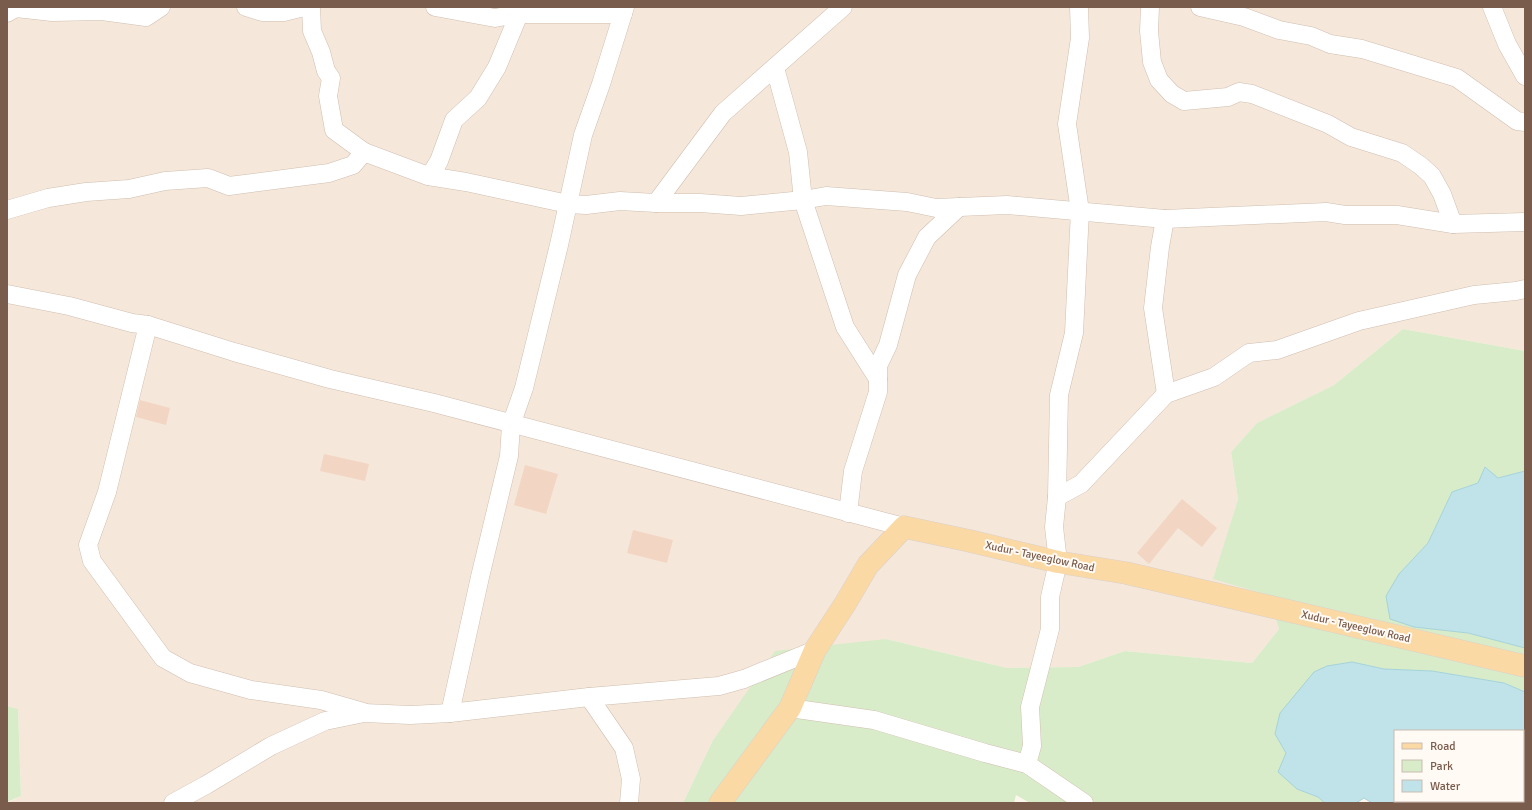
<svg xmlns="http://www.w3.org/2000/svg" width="1532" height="810" font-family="Signika,sans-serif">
	<rect width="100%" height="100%" fill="#fdf6ec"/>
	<!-- residential -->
	<path fill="#f5e8da" d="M7 7H1525V351L1403 329 1334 385 1257 423 1231 452 1238 499 1214 578 1268 595 1279 629 1252 663 1125 651 1078 667 1007 668 886 639 712 742 683 803H7L21 796 18 709 7 706Z"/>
	<!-- green -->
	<g fill="#d8ecc9">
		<path d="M1403 329 1525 351V471L1478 483 1452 492 1428 543 1399 574 1414 627 1468 633 1525 648V692L1504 683 1432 671 1384 669 1352 662 1275 734 1286 753 1297 789 1318 797 1325 803H1030L1016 795 1014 803H683L712 742 775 651 886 639 1007 668 1078 667 1125 651 1252 663 1279 629 1268 595 1213 579 1238 499 1231 452 1257 423 1334 385Z"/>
		<path d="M7 706 18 709 21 796 7 802Z"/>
	</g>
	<!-- water -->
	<g fill="#bfe3e8" stroke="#a5d3da">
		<path d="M1485 467 1498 478 1525 471V648L1468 633 1414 627 1390 619 1386 596 1399 574 1428 543 1452 492 1478 483Z"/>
		<path d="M1352 662 1384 669 1432 671 1504 683 1525 692V798L1523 799V731H1395V801H1456L1454 803H1372L1364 798 1356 803H1325L1318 797 1297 789 1278 772 1286 753 1275 734 1280 713 1314 672 1327 666Z"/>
		<path d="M1471 801H1519L1514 803H1475Z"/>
	</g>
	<!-- building -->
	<g fill="#f3d5c3">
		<path d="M140 400 170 408 166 425 136 417Z"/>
		<path d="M324 454 369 464 365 481 320 471Z"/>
		<path d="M525 465 558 474 546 514 514 505Z"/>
		<path d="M1182 499 1217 528 1202 547 1178 528 1149 564 1137 553Z"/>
		<path d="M633 530 673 540 667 563 627 553Z"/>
	</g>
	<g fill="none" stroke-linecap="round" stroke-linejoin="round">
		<defs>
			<g id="minor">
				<path d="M246 7 262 12H284L304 7"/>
				<path d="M311 7 312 31 321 52 326 71 331 78 328 96 334 130 364 152 428 176 466 182 568 204 586 205 620 201 656 203H700L741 206 803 200 826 196 907 202 936 208 1007 205 1165 219 1326 212 1345 215H1397L1453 224 1525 222"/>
				<path d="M435 7 495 18 516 14H623"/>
				<path d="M1150 7 1149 31 1152 62 1159 80 1172 94 1184 101 1228 97 1239 92 1252 94 1328 124 1351 137 1402 153 1421 166 1432 176 1442 194 1453 224"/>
				<path d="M1200 7 1244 17 1279 30 1311 36 1330 44 1362 49 1457 78 1517 121 1525 122"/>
				<path d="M1492 7 1507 44 1525 76"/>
				<path d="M7 13 16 8 52 12 102 11 146 17 161 7"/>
				<path d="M775 68 798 152 803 200 845 327 878 379"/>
				<path d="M430 176 439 161 454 120 478 98 497 67 519 14"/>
				<path d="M656 203 723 113 843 7"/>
				<path d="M7 210 48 198 86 192 129 189 165 181 208 178 229 186 329 173 353 165 364 152"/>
				<path d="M1165 219 1160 247 1153 308 1166 394"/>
				<path d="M7 294 69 306 132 323 148 325 234 352 330 379 434 403 904 527"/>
				<path d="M148 325 107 492 88 545 92 561 163 658 190 673 251 690 321 700 363 712"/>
				<path d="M1057 497 1081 484 1166 394 1214 377 1249 353 1277 350 1359 321 1474 295 1516 291 1525 289"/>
				<path d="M848 513 853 471 878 392V366L888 345 907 275 927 237 959 207"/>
				<path d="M589 697 624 748 631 779 629 803"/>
				<path d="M790 708 874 720 985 753 1027 764 1084 803"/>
				<path d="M450 713 480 577 509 456 511 425 524 388 559 245 583 135 601 84 625 7"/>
				<path d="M1027 764 1032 746 1030 707 1050 629V597L1058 562 1054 527 1057 497 1059 395 1074 333 1080 211 1067 124 1080 38 1079 7"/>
				<path d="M173 803 206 785 271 746 325 721 364 713 410 715 450 713 589 697 719 686 744 679 815 650"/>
			</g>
			<path id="major" d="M720 803 790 708 815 650 845 604 868 565 904 527 970 541 1058 562 1126 573 1525 666"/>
		</defs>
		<!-- minor casing -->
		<use href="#minor" stroke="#d1beb0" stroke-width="19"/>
		<!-- major casing -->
		<use href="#major" stroke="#dad1cd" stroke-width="23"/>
		<!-- minor -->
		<use href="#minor" stroke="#fff" stroke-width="18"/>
		<!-- major -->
		<use href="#major" stroke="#fbd9a5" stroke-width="22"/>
	</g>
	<g text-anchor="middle" stroke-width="4" stroke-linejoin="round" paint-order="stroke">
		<!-- street labels -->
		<g font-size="11" fill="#7a5c4d" stroke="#fffaf3">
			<text transform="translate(1040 556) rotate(12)" y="4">Xudur - Tayeeglow Road</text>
			<text transform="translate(1356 626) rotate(13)" y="4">Xudur - Tayeeglow Road</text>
		</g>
	</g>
	<!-- border -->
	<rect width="1532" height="810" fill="none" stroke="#7a5c4d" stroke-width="16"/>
	<!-- legend -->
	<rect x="1394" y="730" width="130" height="72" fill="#fffaf3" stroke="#cabbb1"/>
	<rect x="1402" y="743" width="20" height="6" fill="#fbd9a5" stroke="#cabbb1"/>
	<text x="1430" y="750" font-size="12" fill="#7a5c4d">Road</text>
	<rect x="1402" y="760" width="20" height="12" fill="#d8ecc9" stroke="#cabbb1"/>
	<text x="1430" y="770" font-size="12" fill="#7a5c4d">Park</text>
	<rect x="1402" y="780" width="20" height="12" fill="#bfe3e8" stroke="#cabbb1"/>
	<text x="1430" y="790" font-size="12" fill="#7a5c4d">Water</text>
</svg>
